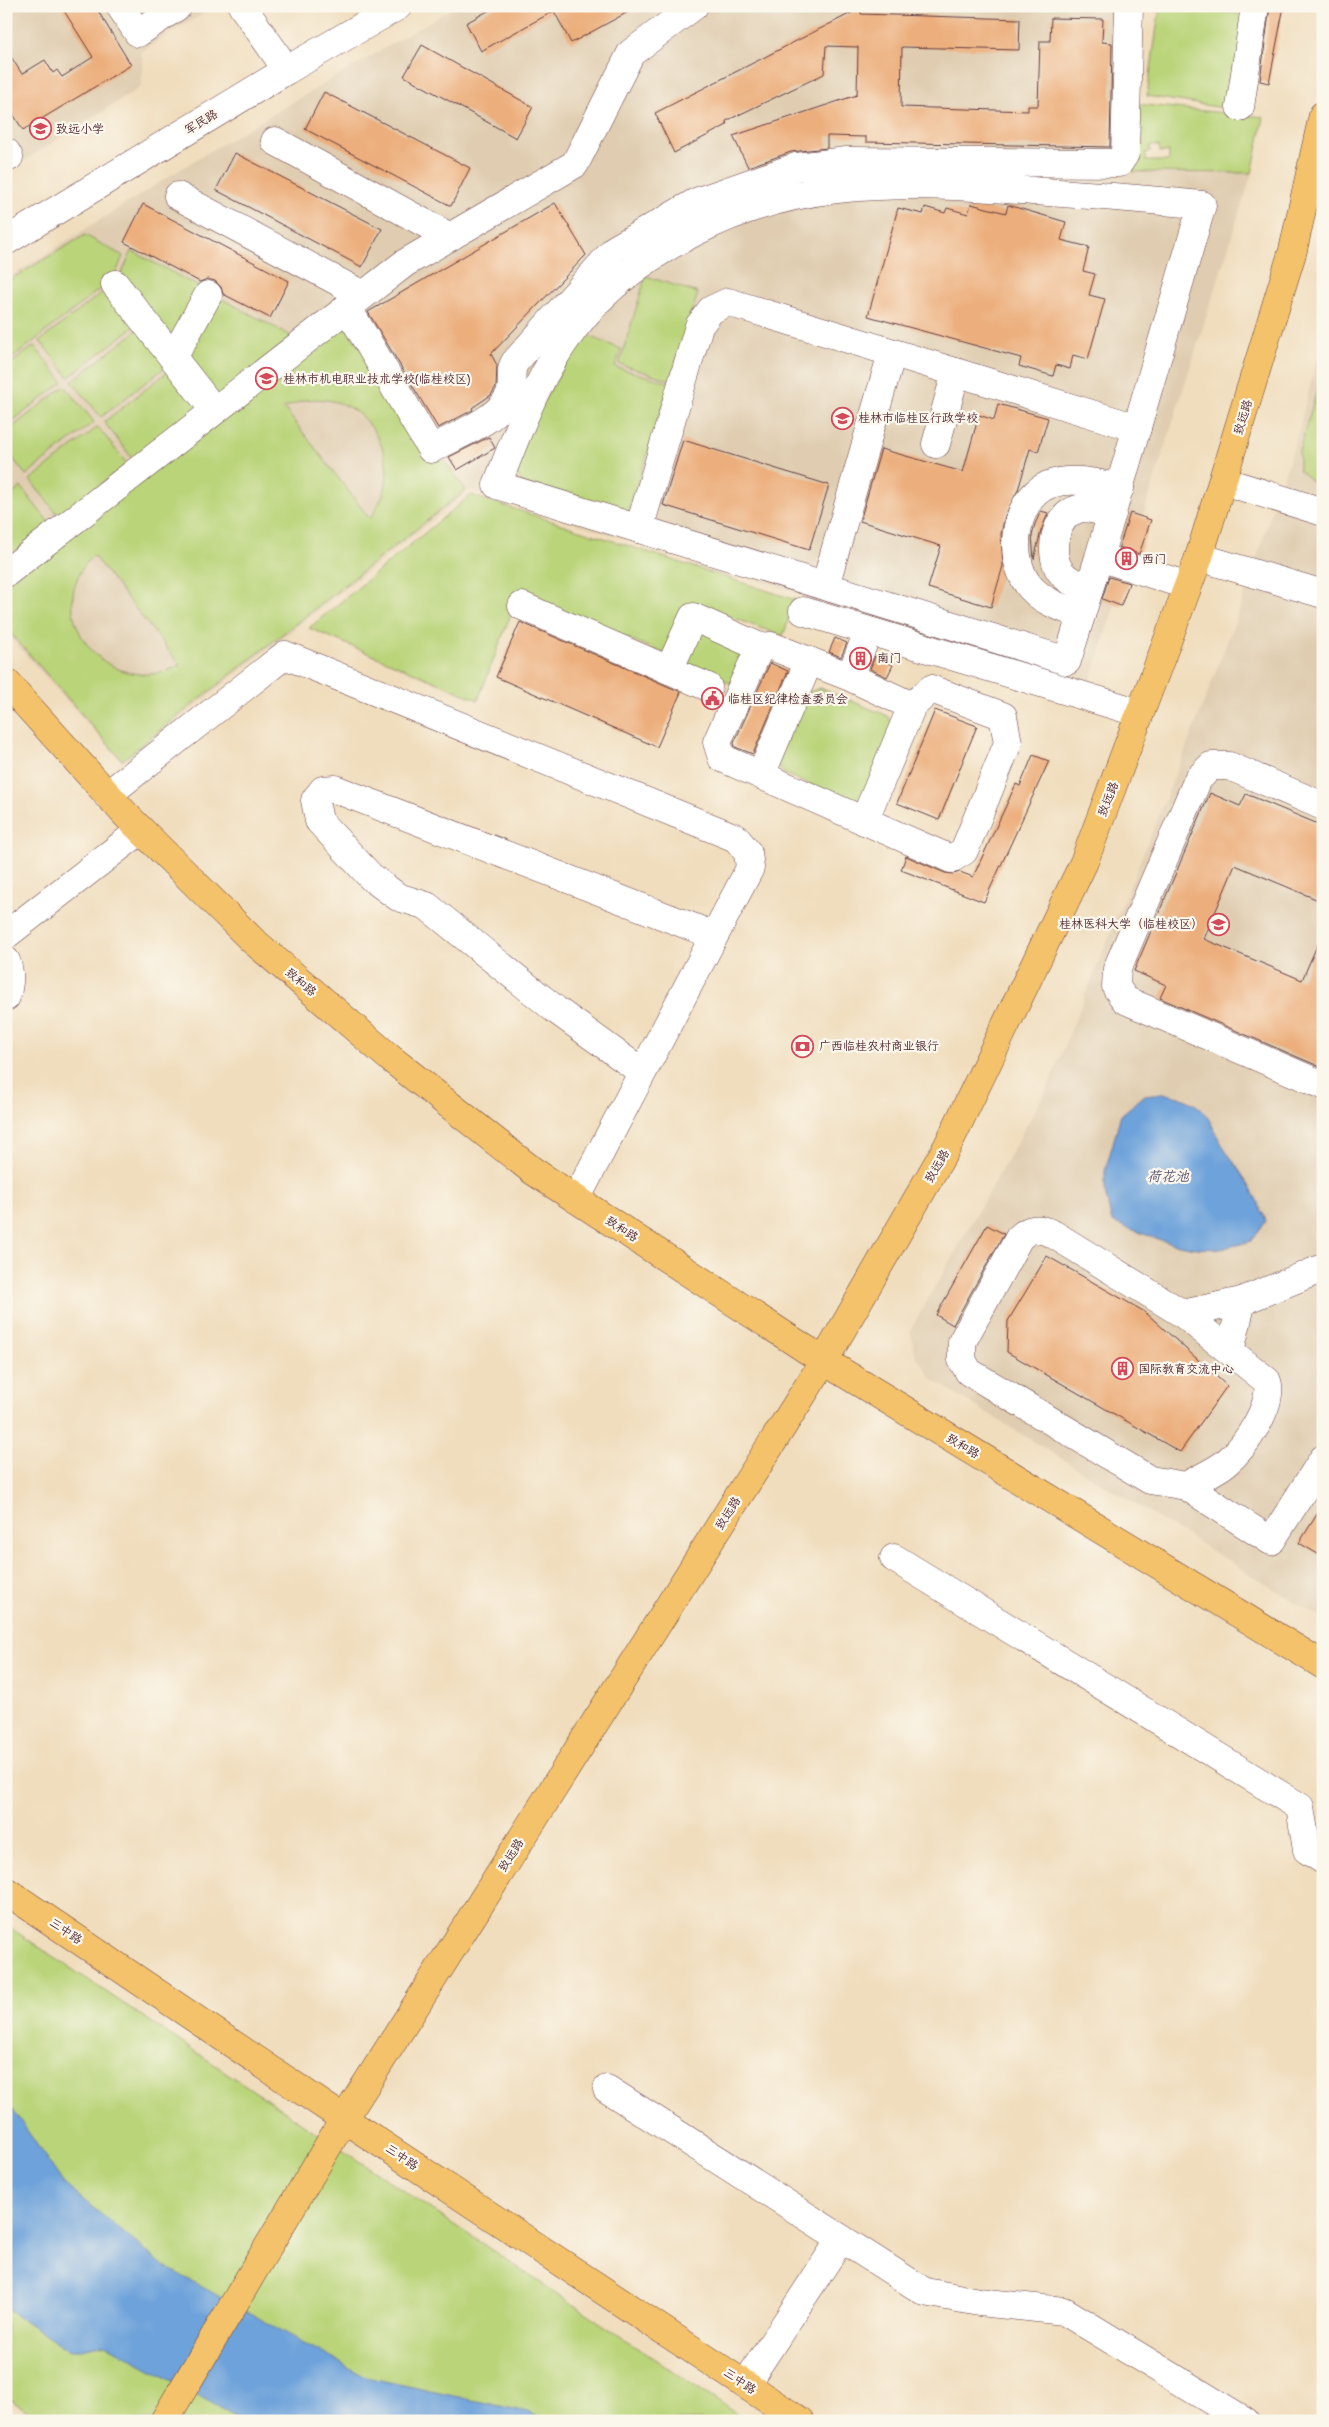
<svg xmlns="http://www.w3.org/2000/svg" width="1329" height="2427" font-family="Delius,'LXGW WenKai TC',sans-serif">
	<rect width="100%" height="100%" fill="#fbf7ec"/>
	<filter id="ink" filterUnits="userSpaceOnUse"><feTurbulence type="fractalNoise" baseFrequency=".02" numOctaves="2"/><feDisplacementMap in="SourceGraphic" scale="10" xChannelSelector="R" yChannelSelector="G"/><feConvolveMatrix kernelMatrix="1 2 1 2 8 2 1 2 1" color-interpolation-filters="sRGB"/></filter>
	<filter id="wash" filterUnits="userSpaceOnUse"><feTurbulence type="fractalNoise" baseFrequency=".0096" numOctaves="4" result="noise"/><feDisplacementMap in="SourceGraphic" scale="20" xChannelSelector="R" yChannelSelector="G"/><feGaussianBlur stdDeviation="1.12" result="paint"/><feColorMatrix in="noise" values="0 0 0 0 0 0 0 0 0 0 0 0 0 0 0 0 0 1.4 0 .05"/><feComposite in="paint" operator="in"/></filter>
	<g filter="url(#wash)">
		<rect width="100%" height="100%" fill="#f0ddbd"/>
		<!-- built -->
		<g fill="#e0cdb1">
			<path d="M6 6H216L140 52 143 59 141 87 6 172Z"/>
			<path d="M456 6H1139L1133 172 1252 173 1090 683 470 491 123 763 6 633V279L200 157Z"/>
			<path d="M1323 335V1619L933 1380 916 1357 910 1331 1046 1091 1183 756 1238 614 1298 433Z"/>
		</g>
		<!-- green -->
		<g fill="#bad479" stroke="#827a52" fill-rule="evenodd">
			<path d="M1160 6H1188L1250 16 1236 110 1147 96Z"/>
			<path d="M1135 104 1264 117 1252 173 1133 172ZM1150 146H1159L1160 152H1169V161H1146V152H1150Z"/>
			<path d="M85 235 123 256 114 278 6 363V282Z"/>
			<path d="M132 251 293 337 214 400 119 279Z"/>
			<path d="M646 276 698 293 670 380 619 364Z"/>
			<path d="M108 288 136 325 69 377 40 341Z"/>
			<path d="M342 323 466 490 122 760 6 628V584ZM305 400C314 399 323 399 332 401 368 408 394 452 385 488 382 499 376 509 370 519L284 408ZM93 555 180 665 179 666C106 702 37 612 93 555Z"/>
			<path d="M140 328 168 365 101 417 72 381Z"/>
			<path d="M584 334 621 349 615 367 671 383 627 515 524 485 515 471 532 419Z"/>
			<path d="M34 346 63 382 6 426V367Z"/>
			<path d="M171 369 200 406 132 458 104 422Z"/>
			<path d="M1323 370V485L1313 482 1299 470V451Z"/>
			<path d="M65 386 94 422 26 475 6 450V432Z"/>
			<path d="M98 427 127 464 59 516 30 480Z"/>
			<path d="M21 487 50 524 6 558V499Z"/>
			<path d="M471 495 796 600 783 636 691 603 670 656 519 593 478 700 309 628Z"/>
			<path d="M697 627 749 650 734 685 682 662Z"/>
			<path d="M820 688 888 716 895 728 866 799 855 803 784 774 776 762 806 693Z"/>
			<path d="M6 1925 747 2421H43L6 2397Z"/>
		</g>
		<!-- water -->
		<g fill="#6da2da" stroke="#5c6082">
			<path d="M1162 1093C1177 1096 1193 1100 1204 1112 1212 1122 1216 1136 1223 1146 1240 1172 1255 1191 1266 1221L1251 1241C1241 1244 1230 1247 1220 1248 1182 1252 1148 1235 1112 1222L1105 1192V1171L1121 1115 1145 1095Z"/>
			<path d="M6 2100 64 2184 164 2266 366 2377 528 2412 548 2421H244L105 2344 71 2351 6 2309Z"/>
		</g>
		<g id="blocks">
			<!-- building -->
			<g fill="#ecae7b">
				<path d="M61 6H95L131 65 23 130 6 103V49L22 74 45 60 53 73 57 70 62 77 93 57Z"/>
				<path d="M497 6H639L571 43 554 11 481 51 466 23Z"/>
				<path d="M1270 6H1284L1269 83 1260 81Z"/>
				<path d="M861 8V14L1020 19 1019 50 902 47 901 107 1028 111V106H1038L1040 41H1050L1051 18 1103 19 1102 42 1112 43 1110 147 866 142V137L827 136V148L791 152 748 167 733 136 857 95 858 47 826 46 824 74 726 121 727 125 674 153 655 113Z"/>
				<path d="M422 45 533 107 516 138 404 76Z"/>
				<path d="M324 92 470 168 451 206 305 129Z"/>
				<path d="M235 153 382 229 362 267 216 190Z"/>
				<path d="M555 203 586 255 491 354 497 365 496 387 491 395 472 408 473 410 438 428 368 312Z"/>
				<path d="M143 204 289 281 270 318 223 294 221 287 215 281 207 279 200 282 124 242Z"/>
				<path d="M971 204 1006 213 1008 205 1066 222 1061 240 1089 247 1083 271 1095 274 1089 295 1105 299 1088 359 1073 355 1070 369 1056 365 1053 376 1019 366 1021 358 868 316 898 208 923 214 925 207 945 213 947 208 968 214Z"/>
				<path d="M998 404 1048 418 1038 452 1030 449 1018 490 1005 516 1001 534 1003 566 991 607 928 588 941 546 860 521 881 449 963 472 979 415 994 420Z"/>
				<path d="M489 437 495 448 457 470 449 457Z"/>
				<path d="M683 440 829 485 809 550 663 505Z"/>
				<path d="M1041 511 1048 513 1041 531 1034 559 1032 536 1035 524Z"/>
				<path d="M1130 513 1151 520 1139 554 1119 547Z"/>
				<path d="M1109 577 1129 583 1121 606 1102 599Z"/>
				<path d="M520 622 681 692 657 747 496 677Z"/>
				<path d="M835 638 847 643 841 657 829 652Z"/>
				<path d="M875 656 893 665 887 677 870 669Z"/>
				<path d="M770 663 788 671 753 754 735 747 734 743Z"/>
				<path d="M935 710 977 726 939 820 897 803Z"/>
				<path d="M1033 755 1049 761 984 902 901 870 906 856 945 873 953 874 960 872 973 877 1016 784 1020 786Z"/>
				<path d="M1210 793 1240 806 1246 794 1323 826V902L1235 865 1204 939 1302 980 1323 932V1068L1160 998 1166 985 1134 971Z"/>
				<path d="M987 1225 1004 1234 953 1325 936 1315Z"/>
				<path d="M1047 1256 1145 1312 1227 1386 1180 1452 1007 1352 1008 1321Z"/>
				<path d="M1323 1505V1557L1299 1543Z"/>
			</g>
		</g>
	</g>
	<g filter="url(#ink)">
		<use href="#blocks" fill-opacity="0" stroke="#633c41" stroke-width="1"/>
		<g fill="none" stroke-linecap="round" stroke-linejoin="round">
			<defs>
				<g id="minor">
					<path d="M120 6 138 33 178 6"/>
					<path d="M242 6 287 70"/>
					<path d="M1240 107 1255 6"/>
					<path d="M275 141 450 237"/>
					<path d="M6 152 9 157"/>
					<path d="M178 196 363 295"/>
					<path d="M6 241 287 70 398 6"/>
					<path d="M115 284 214 410"/>
					<path d="M347 307 431 449C455 436 497 421 509 396 515 385 508 372 515 362L615 249 696 202 796 167 847 161 1119 163 1125 154 1129 6"/>
					<path d="M173 358 208 295"/>
					<path d="M936 444 956 372"/>
					<path d="M1223 481 1323 512"/>
					<path d="M639 529 699 326 711 310 728 302 1137 428"/>
					<path d="M1099 557 1067 661 497 485C519 429 538 374 576 326 635 250 743 199 837 189 902 182 968 186 1033 191 1089 195 1146 199 1202 205L1099 557 1188 586"/>
					<path d="M1199 557 1323 594"/>
					<path d="M6 573 405 263 575 164 631 53 694 6"/>
					<path d="M825 586 892 353"/>
					<path d="M1089 590C1079 585 1067 581 1060 571 1048 553 1054 516 1078 509 1088 506 1102 512 1112 514"/>
					<path d="M522 606 708 687"/>
					<path d="M803 611 1140 713"/>
					<path d="M1081 615C1066 609 1046 603 1034 591 1006 566 1011 501 1048 485 1071 476 1097 483 1120 488"/>
					<path d="M669 670 693 617 760 647"/>
					<path d="M850 677 912 706 931 689 1003 716 1008 743 964 851 951 859 722 758 717 742 760 647 771 646 850 677 868 632"/>
					<path d="M761 775 809 661"/>
					<path d="M107 795 285 655 736 838 748 853 750 868 576 1199"/>
					<path d="M1323 806 1229 766H1211L1198 779 1117 969 1116 987 1125 1000 1323 1085"/>
					<path d="M864 821 912 706"/>
					<path d="M6 935 141 830"/>
					<path d="M6 961C11 973 10 984 6 997"/>
					<path d="M642 1072 556 1010 427 906 398 897 372 878 319 821 315 800 323 790 335 789 713 935"/>
					<path d="M1183 1314 1267 1381C1275 1404 1244 1448 1227 1462 1215 1472 1199 1478 1186 1486L1150 1480 969 1372 962 1360V1342L1019 1238C1030 1227 1039 1228 1053 1234L1183 1314 1242 1301 1323 1268"/>
					<path d="M1230 1351 1242 1301"/>
					<path d="M1186 1486 1271 1541 1323 1459"/>
					<path d="M894 1558 1300 1807 1307 1850 1323 1860"/>
					<path d="M607 2089 925 2292 979 2302 1064 2311 1245 2421"/>
					<path d="M745 2385 841 2239"/>
				</g>
				<g id="major">
					<path d="M6 682 126 815 251 939 390 1058 533 1171 824 1361 1323 1665"/>
					<path d="M6 1891 344 2119 800 2421"/>
					<path d="M164 2421 344 2119 824 1361 947 1147 1084 862 1199 557 1293 250 1323 115"/>
				</g>
			</defs>
			<!-- minor casing -->
			<use href="#minor" stroke="#633c41" stroke-width="29"/>
			<!-- major casing -->
			<use href="#major" stroke="#633c41" stroke-width="29"/>
			<!-- minor -->
			<use href="#minor" stroke="#fff" stroke-width="28"/>
			<!-- major -->
			<use href="#major" stroke="#f3c26a" stroke-width="28"/>
		</g>
	</g>
	<!-- icons -->
	<defs>
		<symbol id="school-ring" viewBox="-11 -11 22 22"><circle r="9.5" fill="#fbf7ec" stroke="#d1495b" stroke-width="1.5"/><path d="M0-5L7-2L0 1L-7-2ZM-4 1L0 2.5L4 1V4Q0 6-4 4Z" fill="#d1495b"/></symbol>
		<symbol id="building-ring" viewBox="-11 -11 22 22"><circle r="9.5" fill="#fbf7ec" stroke="#d1495b" stroke-width="1.5"/><path d="M-4-6H4V6H1V3H-1V6H-4ZM-2.5-4.3h1.7v1.8h-1.7ZM.8-4.3h1.7v1.8H.8ZM-2.5-1h1.7V.8h-1.7ZM.8-1h1.7V.8H.8Z" fill="#d1495b"/></symbol>
		<symbol id="civic-ring" viewBox="-11 -11 22 22"><circle r="9.5" fill="#fbf7ec" stroke="#d1495b" stroke-width="1.5"/><path d="M-.6-6.5H3V-4.5H.6V-3L4-1V1h2V6H-6V1h2V-1L-.6-3ZM-1.2 2.5V6h2.4V2.5Z" fill="#d1495b"/></symbol>
		<symbol id="university-ring" viewBox="-11 -11 22 22"><circle r="9.5" fill="#fbf7ec" stroke="#d1495b" stroke-width="1.5"/><path d="M0-5L7-2L0 1L-7-2ZM-4 1L0 2.5L4 1V4Q0 6-4 4Z" fill="#d1495b"/></symbol>
		<symbol id="bank-ring" viewBox="-11 -11 22 22"><circle r="9.5" fill="#fbf7ec" stroke="#d1495b" stroke-width="1.5"/><path d="M-6-4H6V4H-6ZM0-2.3a2.3 2.3 0 1 0 0 4.6a2.3 2.3 0 1 0 0-4.6Z" fill="#d1495b"/></symbol>
	</defs>
	<g fill-rule="evenodd">
		<use href="#school-ring" x="28" y="116" width="25" height="25"/>
		<use href="#school-ring" x="254" y="366" width="25" height="25"/>
		<use href="#school-ring" x="830" y="406" width="25" height="25"/>
		<use href="#building-ring" x="1114" y="546" width="25" height="25"/>
		<use href="#building-ring" x="848" y="646" width="25" height="25"/>
		<use href="#civic-ring" x="700" y="686" width="25" height="25"/>
		<use href="#university-ring" x="1206" y="912" width="25" height="25"/>
		<use href="#bank-ring" x="790" y="1034" width="25" height="25"/>
		<use href="#building-ring" x="1110" y="1356" width="25" height="25"/>
	</g>
	<g text-anchor="middle" stroke-width="4.5" stroke-linejoin="round" paint-order="stroke">
		<!-- street labels -->
		<g font-size="12" fill="#4a1f2b" stroke="#fbf7ec">
			<text transform="translate(201 122) rotate(-31)" y="4">军民路</text>
			<text transform="translate(1243 417) rotate(-73)" y="4">致远路</text>
			<text transform="translate(1108 799) rotate(-69)" y="4">致远路</text>
			<text transform="translate(301 982) rotate(40)" y="4">致和路</text>
			<text transform="translate(937 1166) rotate(-60)" y="4">致远路</text>
			<text transform="translate(622 1229) rotate(33)" y="4">致和路</text>
			<text transform="translate(963 1446) rotate(31)" y="4">致和路</text>
			<text transform="translate(728 1513) rotate(-58)" y="4">致远路</text>
			<text transform="translate(511 1855) rotate(-58)" y="4">致远路</text>
			<text transform="translate(66 1931) rotate(34)" y="4">三中路</text>
			<text transform="translate(402 2157) rotate(34)" y="4">三中路</text>
			<text transform="translate(740 2381) rotate(34)" y="4">三中路</text>
		</g>
		<!-- poi labels -->
		<g font-size="12" fill="#4a1f2b" stroke="#fbf7ec" text-anchor="start">
			<text x="56" y="133">致远小学</text>
			<text x="283" y="383">桂林市机电职业技术学校(临桂校区)</text>
			<text x="858" y="422">桂林市临桂区行政学校</text>
			<text x="1142" y="563">西门</text>
			<text x="877" y="662">南门</text>
			<text x="728" y="703">临桂区纪律检查委员会</text>
			<text x="1203" y="928" text-anchor="end">桂林医科大学（临桂校区）</text>
			<text x="819" y="1050">广西临桂农村商业银行</text>
			<text x="1138" y="1373">国际教育交流中心</text>
		</g>
		<!-- water labels -->
		<g font-size="14" font-style="italic" fill="#585371" stroke="#fbf7ec">
			<text x="1168" y="1181">荷花池</text>
		</g>
	</g>
	<!-- margin -->
	<rect width="1329" height="2427" fill="none" stroke="#fbf7ec" stroke-width="25"/>
</svg>
